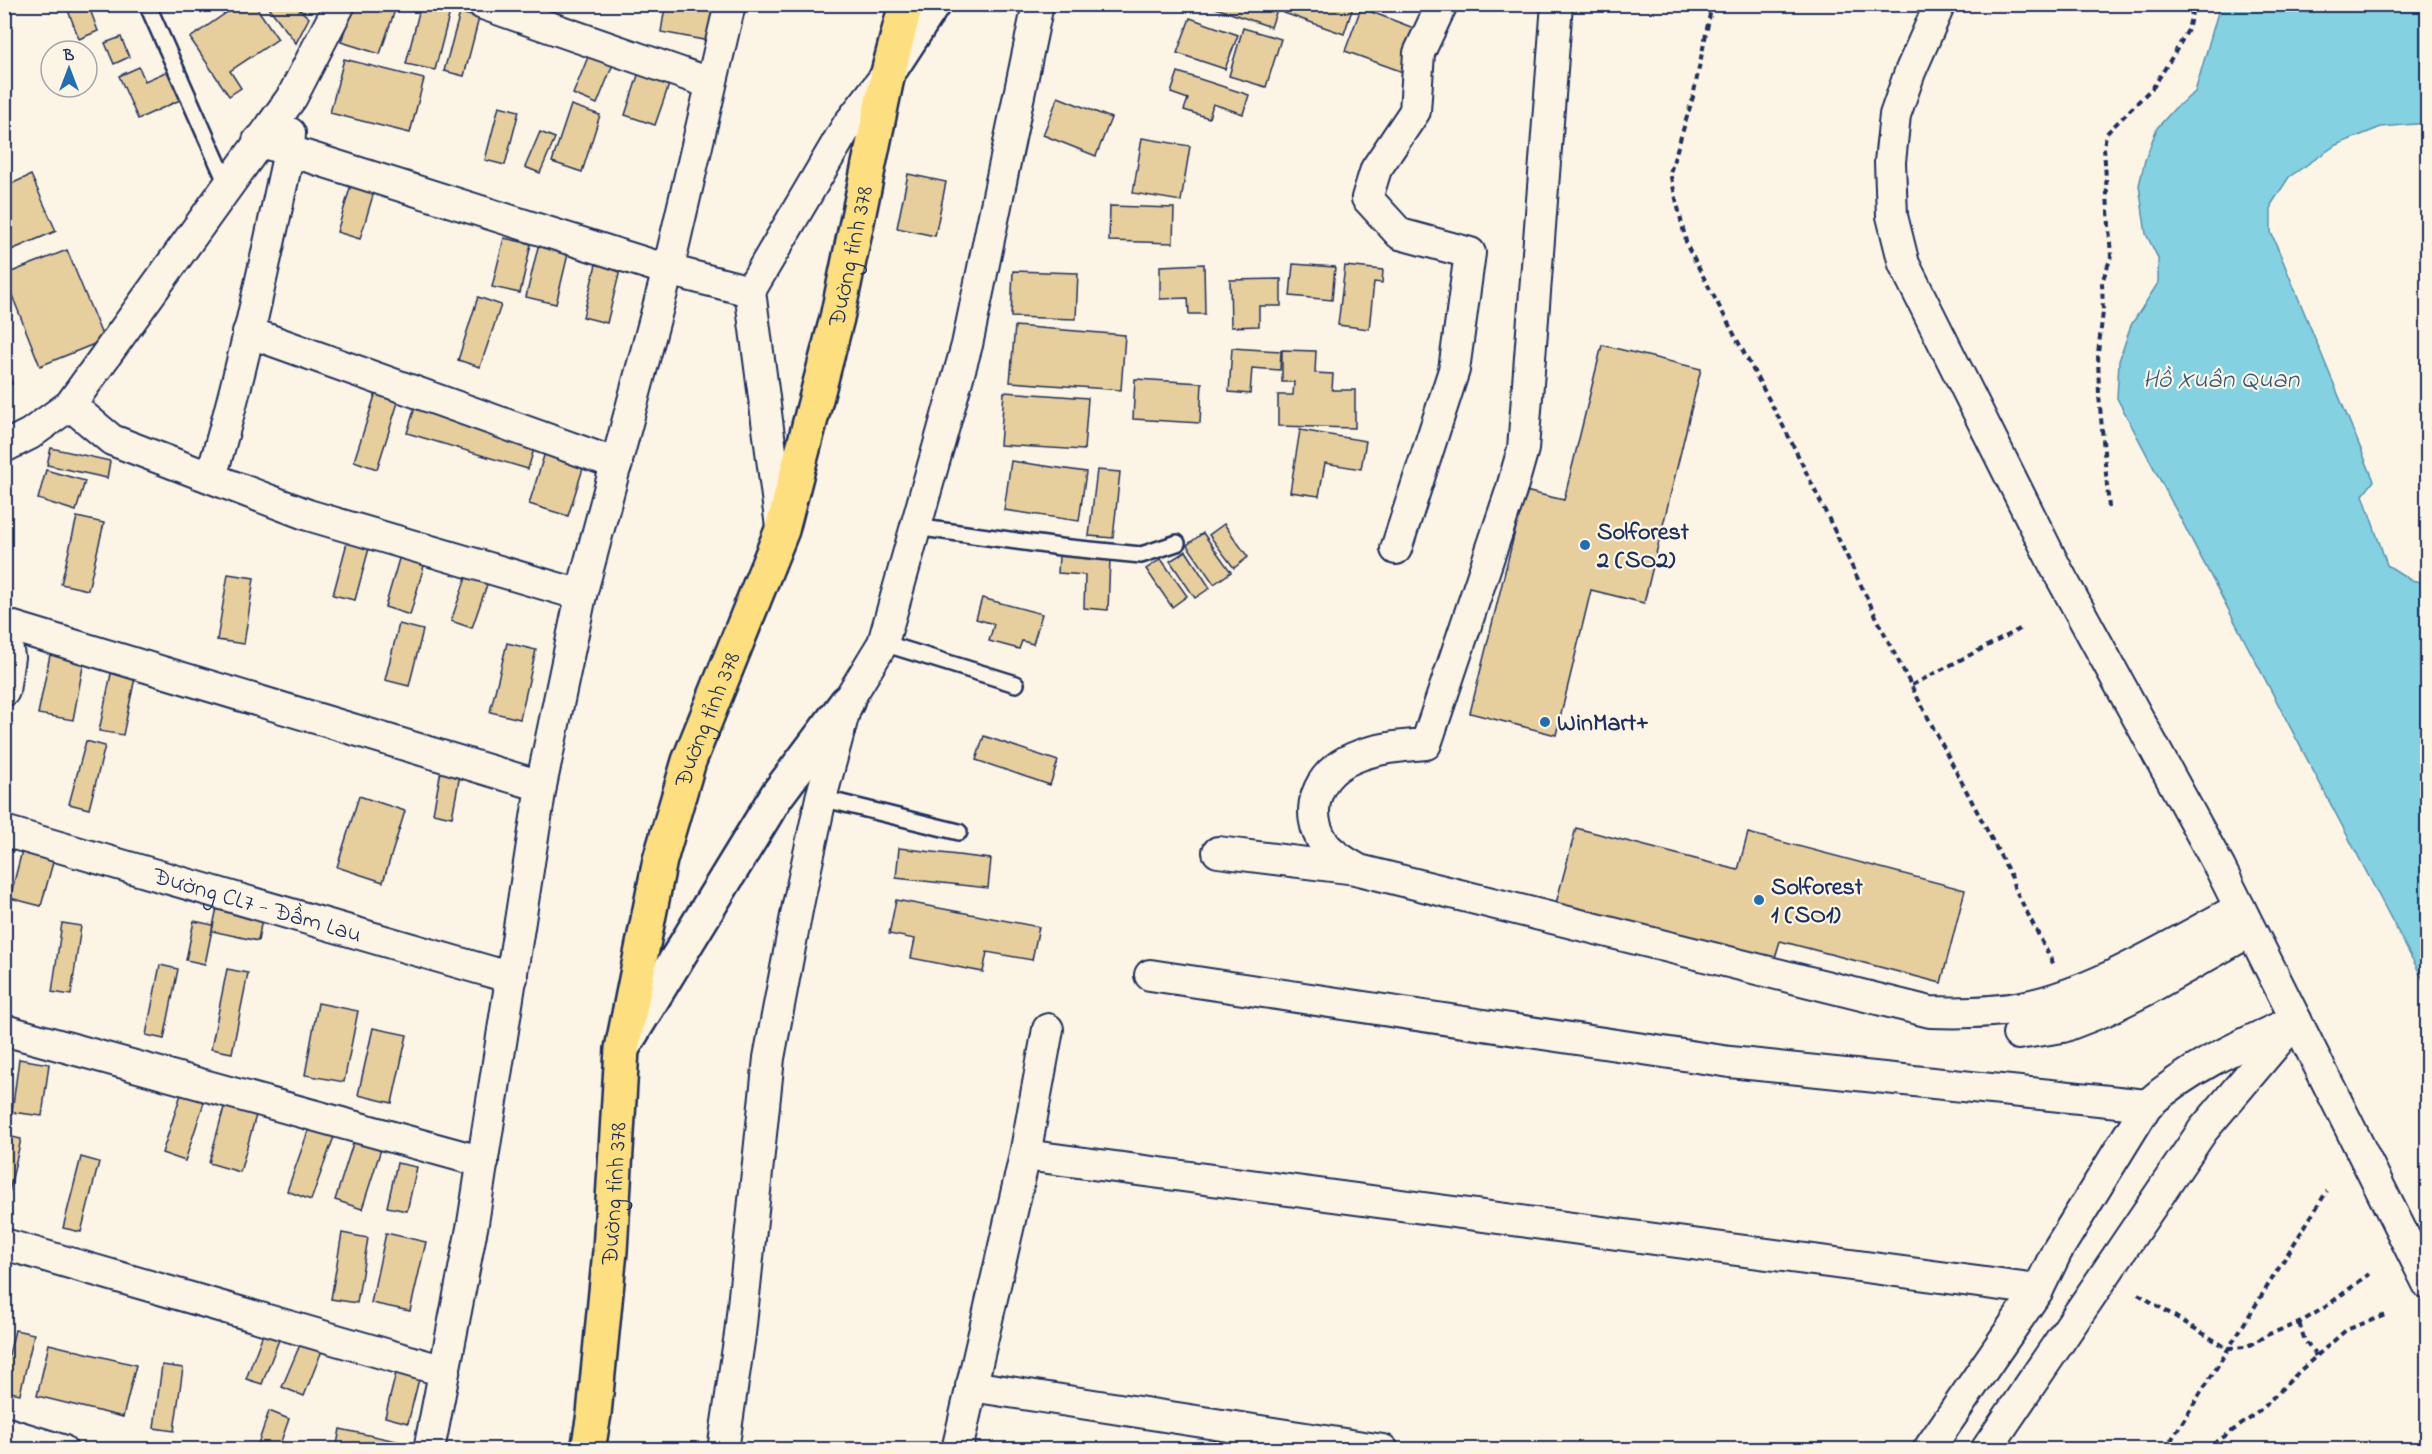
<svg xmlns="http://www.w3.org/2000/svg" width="2432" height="1454" font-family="'Indie Flower',sans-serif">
	<rect width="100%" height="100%" fill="#fcf5e5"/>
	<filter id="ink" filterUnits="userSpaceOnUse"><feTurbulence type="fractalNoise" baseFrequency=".0167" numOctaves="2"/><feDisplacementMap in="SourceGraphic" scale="12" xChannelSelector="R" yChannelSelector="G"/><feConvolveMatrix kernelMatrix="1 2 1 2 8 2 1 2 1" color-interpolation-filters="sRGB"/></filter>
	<g filter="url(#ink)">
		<!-- water -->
		<path fill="#83d1e1" stroke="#5990ad" stroke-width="1.5" d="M2220 5H2427V123L2381 127 2336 145 2289 177 2271 205V232L2374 481 2363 495 2387 565 2411 580 2427 583V987L2117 398 2119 361 2131 325 2158 283V258L2146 234 2139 185 2145 160 2157 128 2175 108 2195 92Z"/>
		<!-- building -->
		<g fill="#e7ce9d" stroke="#1b2f5e" stroke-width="1.5">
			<path d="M88 4 98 31 79 39 66 5Z"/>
			<path d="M239 4H254L278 39 230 71 241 88 229 96 190 38Z"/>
			<path d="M266 4H302L299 9 309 18 296 43Z"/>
			<path d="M353 4H397L380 54 341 42Z"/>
			<path d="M421 4H452L435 70 406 64Z"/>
			<path d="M695 4H716L709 41 661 32 665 7 694 12Z"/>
			<path d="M1204 4H1279L1271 27Z"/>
			<path d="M1286 4H1354L1344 34 1284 13Z"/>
			<path d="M1361 8 1419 30 1403 72 1345 51Z"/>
			<path d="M460 13 479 18 464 76 444 71Z"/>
			<path d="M1190 18 1238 35 1225 69 1177 53Z"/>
			<path d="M1243 28 1281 39 1266 87 1229 76Z"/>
			<path d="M121 37 129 57 114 64 105 43Z"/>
			<path d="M592 47 616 57 597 104 573 94Z"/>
			<path d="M344 59 424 79 410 133 330 113Z"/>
			<path d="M641 66 672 76 655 125 625 115Z"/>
			<path d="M139 67 145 81 168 71 180 100 138 119 119 76Z"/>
			<path d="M1178 72 1249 95 1243 114 1213 104 1209 118 1184 110 1188 99 1171 93Z"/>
			<path d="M1058 97 1111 118 1096 156 1043 135Z"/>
			<path d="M571 105 600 115 582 172 552 162Z"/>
			<path d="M499 106 519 111 505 165 485 160Z"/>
			<path d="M540 132 555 138 540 173 525 167Z"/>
			<path d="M1142 138 1190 146 1181 201 1133 193Z"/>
			<path d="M908 174 946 182 935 236 897 228Z"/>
			<path d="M31 175 56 231 4 253V187Z"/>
			<path d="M353 178 376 185 360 239 337 232Z"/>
			<path d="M1110 206 1174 208 1173 243 1109 241Z"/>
			<path d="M504 238 531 244 520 293 492 287Z"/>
			<path d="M539 243 569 250 556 304 526 297Z"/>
			<path d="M67 250 104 340 40 366 4 275Z"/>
			<path d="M598 256 622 262 607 323 583 317Z"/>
			<path d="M1204 264 1205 314H1189L1188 298 1160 299V266Z"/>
			<path d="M1293 264 1335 267 1332 300 1290 296Z"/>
			<path d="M1345 266 1383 270 1382 283 1374 282 1369 329 1338 325Z"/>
			<path d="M1013 271 1078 273 1076 319 1011 317Z"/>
			<path d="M1281 279V306H1259V326L1231 327 1230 280Z"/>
			<path d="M478 297 501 305 480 367 458 360Z"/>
			<path d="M1015 326 1125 335 1121 390 1010 382Z"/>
			<path d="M1602 345 1701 369 1644 603 1591 590 1556 735 1470 713 1525 491 1564 500Z"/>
			<path d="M1232 348 1281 351 1280 370 1252 368 1250 394 1229 392Z"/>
			<path d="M1282 350 1316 351 1315 373 1333 374 1332 390H1355V428L1278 426V395H1293L1294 382H1282Z"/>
			<path d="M4 360 12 384 4 386Z"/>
			<path d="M1135 379 1202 383 1200 423 1133 419Z"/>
			<path d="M378 386 401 393 377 469 354 461Z"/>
			<path d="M1004 392 1088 398 1084 450 1000 445Z"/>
			<path d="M416 404 537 439 528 469 407 433Z"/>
			<path d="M1300 430 1366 441 1361 469 1325 463 1319 496 1290 492Z"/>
			<path d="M547 446 586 459 568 516 529 504Z"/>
			<path d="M51 448 110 461 107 478 47 465Z"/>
			<path d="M1011 461 1086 472 1079 521 1004 510Z"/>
			<path d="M46 470 85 481 76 511 38 499Z"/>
			<path d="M1097 470 1120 472 1113 538 1089 536Z"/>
			<path d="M77 517 104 523 88 590 61 584Z"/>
			<path d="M1224 524 1248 557 1234 568 1209 535Z"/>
			<path d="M1203 533 1231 572 1214 584 1187 545Z"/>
			<path d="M349 535 371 541 355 600 333 595Z"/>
			<path d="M1186 551 1210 588 1195 598 1170 561Z"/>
			<path d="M401 552 426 559 410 615 385 607Z"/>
			<path d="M1059 556 1110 559 1108 610 1084 608 1085 575 1058 573Z"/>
			<path d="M1161 559 1187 596 1172 607 1146 569Z"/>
			<path d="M469 569 490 576 472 628 451 621Z"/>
			<path d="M228 574 254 578 244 644 217 640Z"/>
			<path d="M982 598 1042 614 1033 644 1022 641 1019 649 989 641 994 624 976 619Z"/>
			<path d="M399 624 423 630 409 686 385 680Z"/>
			<path d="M507 643 536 650 520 719 490 712Z"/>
			<path d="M51 650 85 656 73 720 38 714Z"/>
			<path d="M112 669 136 673 123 735 99 731Z"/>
			<path d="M984 736 1058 761 1050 785 976 760Z"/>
			<path d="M86 741 105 746 89 809 69 804Z"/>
			<path d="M443 760 462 764 452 817 433 813Z"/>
			<path d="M359 796 405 811 383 882 337 867Z"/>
			<path d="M1576 828 1738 870 1748 833 1965 890 1941 983 1780 941 1772 968 1554 911Z"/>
			<path d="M23 847 55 855 41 906 10 898Z"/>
			<path d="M899 848 991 859 988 888 896 878Z"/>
			<path d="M896 900 1039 927 1032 960 987 952 983 972 911 958 915 939 889 934Z"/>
			<path d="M218 903 263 913 258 941 212 931Z"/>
			<path d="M194 921 213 925 205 964 186 960Z"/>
			<path d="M62 923 81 926 71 995 52 992Z"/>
			<path d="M160 965 178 969 164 1039 146 1035Z"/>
			<path d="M227 969 248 973 232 1053 211 1049Z"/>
			<path d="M318 1003 358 1011 344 1082 305 1075Z"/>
			<path d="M373 1028 407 1035 392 1103 358 1095Z"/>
			<path d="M19 1059 49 1064 42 1116 12 1112Z"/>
			<path d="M183 1088 206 1096 185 1161 162 1153Z"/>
			<path d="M226 1100 258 1108 240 1172 209 1163Z"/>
			<path d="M310 1126 335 1134 311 1200 287 1191Z"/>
			<path d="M8 1136 21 1139 5 1210 4 1151Z"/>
			<path d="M355 1137 382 1146 362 1209 335 1200Z"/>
			<path d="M81 1157 99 1162 81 1232 63 1228Z"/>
			<path d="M397 1163 417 1167 407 1211 387 1207Z"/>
			<path d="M342 1233 368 1238 357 1303 331 1299Z"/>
			<path d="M386 1233 426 1242 410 1311 371 1303Z"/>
			<path d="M266 1326 282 1332 262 1384 246 1379Z"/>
			<path d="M15 1330 34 1334 20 1394 4 1391V1375Z"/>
			<path d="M302 1340 323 1348 304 1396 282 1387Z"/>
			<path d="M49 1344 136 1365 123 1417 37 1396Z"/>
			<path d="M162 1365 183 1368 174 1431 154 1428Z"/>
			<path d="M398 1365 421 1371 408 1423 385 1417Z"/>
			<path d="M269 1411 289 1419 278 1450H256Z"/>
			<path d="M340 1429 411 1444 410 1450H336Z"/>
		</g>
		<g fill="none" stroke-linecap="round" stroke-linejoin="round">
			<defs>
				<g id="lane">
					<path d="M147 4 227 184"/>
					<path d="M915 527 1060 547 1141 555 1177 543"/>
					<path d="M883 643 1016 684"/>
					<path d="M821 798 959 832"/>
				</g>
				<g id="street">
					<path d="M483 4 710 83"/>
					<path d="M1557 4 1523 449 1511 491 1426 744C1401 746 1376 748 1353 758 1317 773 1302 812 1325 845 1334 856 1347 863 1359 870L1930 1012C1961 1013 1991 1013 2022 1007 2095 993 2173 943 2240 908"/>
					<path d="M1940 4 1910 72 1895 115 1890 162 1892 216 1904 264 2056 568 2220 868 2428 1284"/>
					<path d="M258 141 668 270 750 291"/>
					<path d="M248 332 617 464"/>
					<path d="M70 405 112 440 308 515 581 595"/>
					<path d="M4 447 30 434 70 405 292 97 340 4"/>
					<path d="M211 477C243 370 265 261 289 152L290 133"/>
					<path d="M781 527 750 291 847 126 888 73"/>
					<path d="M1396 549 1454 370 1470 253 1400 234 1367 198 1376 169 1415 111 1419 53 1442 4"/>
					<path d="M4 624 541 786"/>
					<path d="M4 626 9 657 4 691"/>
					<path id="s1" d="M4 831 512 978"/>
					<path d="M1218 852 1356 869"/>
					<path d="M1150 975 1730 1062 2147 1105"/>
					<path d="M4 1030 483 1162"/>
					<path d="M2018 1034 2063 1027 2104 1011 2146 990 2251 931"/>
					<path d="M1025 1155 1048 1029"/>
					<path d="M4 1244 444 1371"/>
					<path d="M971 1386 1383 1450"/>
					<path d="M4 1432 62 1450"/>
					<path d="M429 1450 473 1223 541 786 581 595 668 270 730 4"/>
					<path d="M723 1450 740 1334 769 1058 798 905 821 798 847 702 883 643 967 345 1038 4"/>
					<path d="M957 1450 1025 1155 2038 1290"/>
					<path d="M1928 1450 2038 1290 2057 1251 2147 1105C2191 1066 2243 1044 2296 1020"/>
					<path d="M1986 1450 2203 1130 2290 1027"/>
				</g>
				<g id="secondary">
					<path d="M892 67 933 4"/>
					<path d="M623 1047 777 795 847 702"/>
				</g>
				<g id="primary">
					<path id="s2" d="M588 1450 594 1414 610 1251 622 1049 660 860 689 761 782 530 837 318 888 73 906 4"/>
				</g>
			</defs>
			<!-- lane casing -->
			<use href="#lane" stroke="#1b2f5e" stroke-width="20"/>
			<!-- street casing -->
			<use href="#street" stroke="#1b2f5e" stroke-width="34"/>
			<!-- secondary casing -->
			<use href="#secondary" stroke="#1b2f5e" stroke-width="38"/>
			<!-- primary casing -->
			<use href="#primary" stroke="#1b2f5e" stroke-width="38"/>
			<!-- path -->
			<g stroke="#1b2f5e" stroke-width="4" stroke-dasharray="6 4.5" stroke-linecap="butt">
				<path d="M1715 4 1710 14 1693 97 1670 173 1687 246 1790 439 1891 647 2012 878 2014 887 2054 965"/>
				<path d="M2109 508 2099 395 2098 353 2103 312 2102 282 2111 257 2104 147 2106 134 2154 86 2174 54 2188 30 2194 4"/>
				<path d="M1912 685 2020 629"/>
				<path d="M2138 1294 2227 1348 2246 1347 2269 1334 2299 1323 2324 1308 2369 1274"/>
				<path d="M2299 1323 2305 1341 2316 1356"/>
				<path d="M2165 1450 2327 1191"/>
				<path d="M2205 1450 2255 1415 2303 1368 2346 1330 2388 1314"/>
			</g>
			<!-- lane -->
			<use href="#lane" stroke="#fcf5e5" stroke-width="15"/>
			<!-- street -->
			<use href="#street" stroke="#fcf5e5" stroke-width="30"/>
			<!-- secondary -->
			<use href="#secondary" stroke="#fcf5e5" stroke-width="33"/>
			<!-- primary -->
			<use href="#primary" stroke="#fedf80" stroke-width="33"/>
		</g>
	</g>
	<!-- markers -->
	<g fill="#1f6fb2" stroke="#fcf5e5" stroke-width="2">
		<circle cx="1585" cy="545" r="6"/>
		<circle cx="1545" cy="722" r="6"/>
		<circle cx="1759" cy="900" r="6"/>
	</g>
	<g text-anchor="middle" stroke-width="4.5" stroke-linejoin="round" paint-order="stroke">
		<!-- street labels -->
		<g font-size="24" fill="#1b2f5e" stroke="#fcf5e5">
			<text dy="8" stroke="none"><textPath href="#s2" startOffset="1230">Đường tỉnh 378</textPath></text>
			<text dy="8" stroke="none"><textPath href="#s2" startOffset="744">Đường tỉnh 378</textPath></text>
			<text dy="8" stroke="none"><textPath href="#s1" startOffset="264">Đường CL7 - Đầm Lau</textPath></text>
			<text dy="8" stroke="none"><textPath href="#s2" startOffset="258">Đường tỉnh 378</textPath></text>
		</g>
		<!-- poi labels -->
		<g font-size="24" font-weight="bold" fill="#1b2f5e" stroke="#fcf5e5" text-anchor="start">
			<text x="1597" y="539">Solforest<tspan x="1597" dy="28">2 (SO2)</tspan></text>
			<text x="1557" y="730">WinMart+</text>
			<text x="1771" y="894">Solforest<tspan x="1771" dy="28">1 (SO1)</tspan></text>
		</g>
		<!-- water labels -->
		<g font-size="26" font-style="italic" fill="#35587f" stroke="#fcf5e5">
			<text x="2221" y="387">Hồ Xuân Quan</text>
		</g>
	</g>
	<!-- margin -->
	<rect width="2432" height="1454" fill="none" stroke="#fcf5e5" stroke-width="24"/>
	<rect x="12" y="12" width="2408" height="1430" fill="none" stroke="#1b2f5e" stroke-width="2" filter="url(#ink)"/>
	<!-- north arrow -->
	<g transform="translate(69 69)"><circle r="28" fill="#fcf5e5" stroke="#a2a6af" stroke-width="1.5"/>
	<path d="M0-4.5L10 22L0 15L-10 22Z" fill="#1f6fb2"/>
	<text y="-9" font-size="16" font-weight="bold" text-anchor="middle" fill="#1b2f5e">B</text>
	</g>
</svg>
